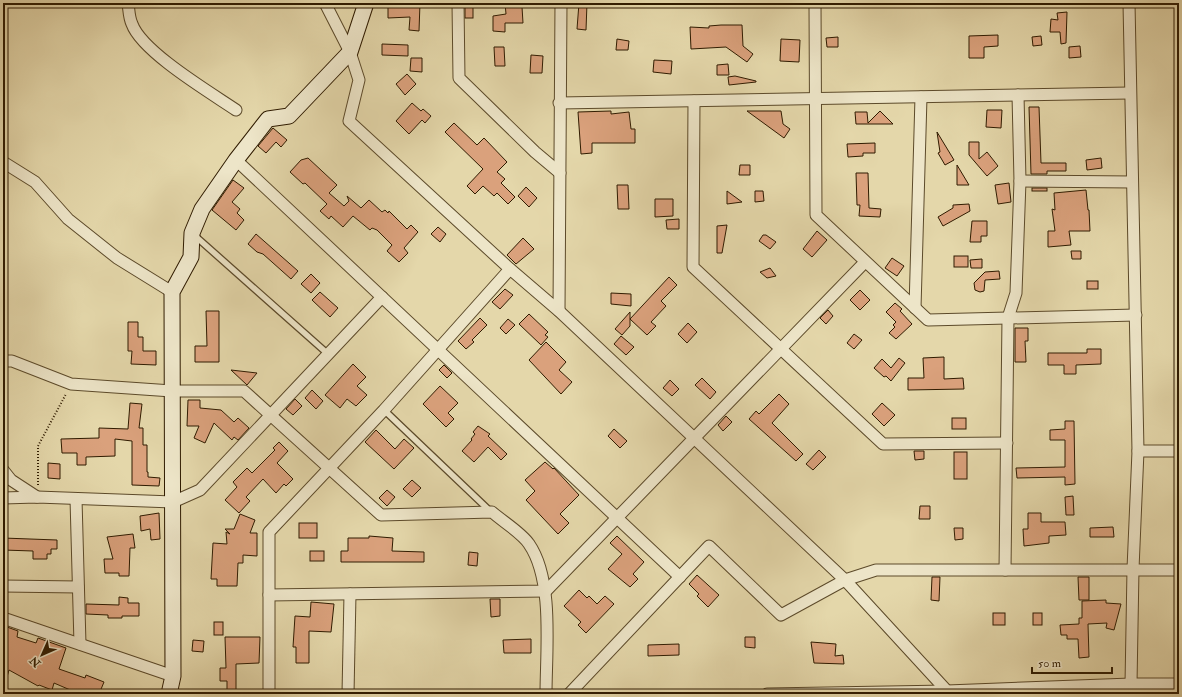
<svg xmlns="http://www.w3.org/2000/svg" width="1182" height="697" font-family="'IM FELL Double Pica',serif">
	<rect width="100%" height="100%" fill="#e4d7aa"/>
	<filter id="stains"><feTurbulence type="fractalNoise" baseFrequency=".005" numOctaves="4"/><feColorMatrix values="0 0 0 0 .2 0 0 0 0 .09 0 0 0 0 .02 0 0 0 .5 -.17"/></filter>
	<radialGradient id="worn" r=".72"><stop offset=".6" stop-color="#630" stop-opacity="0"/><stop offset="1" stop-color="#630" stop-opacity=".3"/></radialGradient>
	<!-- building -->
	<g fill="#daa17c" stroke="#2f1b00">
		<path d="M388 3H420L419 31 409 30 410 17 388 18Z"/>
		<rect x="465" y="3" width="8" height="15"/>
		<path d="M505 3H519V7H522L523 23H505V32L493 31V16L506 14Z"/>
		<path d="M579 3H587L586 30 577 29Z"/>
		<path d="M1067 12 1066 43 1061 44 1060 32H1050L1051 19 1058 20 1057 13Z"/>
		<path d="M721 25H742L743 46 753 54 747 62 726 47 691 49 690 27 709 28V26Z"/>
		<path d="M998 35V46L984 47V58H969V36Z"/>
		<path d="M1041 36 1042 45 1033 46 1032 37Z"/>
		<path d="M838 37V47H827L826 38Z"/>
		<path d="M617 39 629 41 628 50H616Z"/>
		<path d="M781 39 800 40 799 62 780 61Z"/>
		<path d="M382 44 408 45V56L382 55Z"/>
		<path d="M1080 46 1081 57 1069 58V47Z"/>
		<path d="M494 47H504L505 66H495Z"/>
		<path d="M531 55 543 56 542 73H530Z"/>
		<path d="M411 58H422V72L410 71Z"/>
		<path d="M654 60 672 61 671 74 653 72Z"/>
		<path d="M728 64 729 75H717V65Z"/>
		<path d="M407 74 416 84 405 95 396 84Z"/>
		<path d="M735 76 756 81V82L729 85 728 77Z"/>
		<path d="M412 103 421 111 423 109 431 116 425 123 422 120 409 134 396 121Z"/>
		<path d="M1029 107H1039L1041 163H1066V171H1047V174H1031Z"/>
		<path d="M987 110H1002L1001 128 986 127Z"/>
		<path d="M611 111V114L629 112 631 129H635V143H592V153L581 154 578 112Z"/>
		<path d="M747 111H781L783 124 790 129 784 138Z"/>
		<path d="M880 111 893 124H856L855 112H867L868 123Z"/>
		<path d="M454 123 477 145 484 138 507 162 497 172 505 179 501 183 515 197 508 204 497 193 494 196 483 186 475 194 467 186 483 169 445 132Z"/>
		<path d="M273 128 287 140 281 147 276 142 266 153 258 146Z"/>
		<path d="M937 132 954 160 945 165 938 153 940 152Z"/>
		<path d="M969 142H979V159L987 152 998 166 987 176 969 155Z"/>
		<path d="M875 143V153H863V156L848 157 847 144Z"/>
		<path d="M308 158 337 185 329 193 344 206 349 201 347 196 361 208 369 200 382 212 385 210 388 213 389 211 407 229 411 225 418 232 404 248 408 253 399 262 387 251 392 245 377 230 372 228 370 230 353 216 343 227 331 216 329 219 320 211 327 204 305 183 303 184 290 172 301 160Z"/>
		<path d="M1101 158 1102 168 1087 170 1086 160Z"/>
		<path d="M740 165H750V175H739Z"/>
		<path d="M957 165 969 185H957Z"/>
		<path d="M856 173H868L869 208 881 209 880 217 859 216 860 205H857Z"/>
		<path d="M233 180 244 188 232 202 240 209 237 213 244 220 236 230 212 210Z"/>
		<path d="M1009 183 1011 202 998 204 995 185Z"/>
		<path d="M617 185H628L629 209H618Z"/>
		<path d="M526 187 537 198 529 207 518 196Z"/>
		<rect x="1032" y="188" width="15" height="3"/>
		<path d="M1086 190 1088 210H1089L1090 231H1069L1071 245 1048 247V231H1055L1052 209 1055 210 1054 193Z"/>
		<path d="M727 191 742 202 727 204Z"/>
		<path d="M755 191H763L764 201 755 202Z"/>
		<path d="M655 199H673V216L655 217Z"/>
		<path d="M969 204 970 211 943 226 938 217 953 208V205Z"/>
		<path d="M679 219V229H667L666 220Z"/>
		<path d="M972 221H987V236H981V242H970Z"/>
		<path d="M727 225 722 253H717V226Z"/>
		<path d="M438 227 446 234 440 242 431 234Z"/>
		<path d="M817 231 827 240 812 257 803 249Z"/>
		<path d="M256 234 298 271 291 279 263 254 257 252 248 244Z"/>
		<path d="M763 235H766L776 242 770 249 759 241Z"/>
		<path d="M523 238 534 249 516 264 507 255Z"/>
		<path d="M1071 251H1081V259H1072Z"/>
		<rect x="954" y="256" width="14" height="11"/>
		<path d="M892 258 904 266 897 276 885 268Z"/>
		<path d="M982 259V268H971L970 260Z"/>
		<path d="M770 268 776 276 767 278 760 272Z"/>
		<path d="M999 271 1000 279 985 280 984 291 980 292 975 290 974 283 985 272Z"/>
		<path d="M311 274 320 283 311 293 301 284Z"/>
		<path d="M669 277 677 285 661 301 666 306 651 322 656 326 647 335 630 319V326L622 335 615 329 630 312V319Z"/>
		<rect x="1087" y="281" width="11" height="8"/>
		<path d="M505 289 513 295 500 309 492 302Z"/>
		<path d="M860 290 870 300 860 310 850 300Z"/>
		<path d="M320 292 338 308 330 317 312 300Z"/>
		<path d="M611 293 631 294V306L611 304Z"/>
		<path d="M895 303 902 309 900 311 912 324 896 339 889 333 895 327 893 325 896 322 886 312Z"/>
		<path d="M828 310 833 316 826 324 820 318Z"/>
		<path d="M206 311H219V362H195V346H207Z"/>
		<path d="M529 314 548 332 545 335 548 337 541 345 519 324Z"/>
		<path d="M480 318 487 325 472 340 474 342 466 349 458 341Z"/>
		<path d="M508 319 515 325 506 334 500 328Z"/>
		<path d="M128 322H138V337H143V351H156V365L131 364 132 351H128Z"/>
		<path d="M688 323 697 332 687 343 678 334Z"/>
		<path d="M1015 328H1028V341H1025L1026 362H1015Z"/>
		<path d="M854 334 862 340 854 349 847 343Z"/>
		<path d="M621 336 634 347 626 355 614 344Z"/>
		<path d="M546 342 566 362 559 370 572 382 561 394 529 360Z"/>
		<path d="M1087 349H1101V364L1076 365V374H1064V365H1048V353H1087Z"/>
		<path d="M944 357V379L963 378 964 389 908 390V378H924L923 358Z"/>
		<path d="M899 358 905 363 891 381 886 376 884 377 874 368 882 359 891 368Z"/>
		<path d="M353 364 366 377 357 386 367 395 356 406 347 399 340 408 325 395Z"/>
		<path d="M444 365 452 373 447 378 439 370Z"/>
		<path d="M231 370 257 373 247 385Z"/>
		<path d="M702 378 716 392 710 399 695 385Z"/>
		<path d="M670 380 679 389 672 396 663 388Z"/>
		<path d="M440 386 458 403 448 413 454 419 446 427 423 404Z"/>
		<path d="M312 390 323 401 316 409 305 398Z"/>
		<path d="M779 394 789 404 772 423 803 454 796 461 749 419 756 411 759 414Z"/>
		<path d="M295 399 302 406 293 415 286 409Z"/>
		<path d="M188 400H200V408L221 410 234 422 238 418 249 428 238 440 234 437 232 440 214 423 205 443 194 438 199 426H187Z"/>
		<path d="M130 403 142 404 139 428H143V445H147V472H148V477L160 478 159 486 132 485V441L115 439V456L86 457V465H77V453H62L61 439 99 438V428L128 429Z"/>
		<path d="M882 403 895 415 884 426 872 414Z"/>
		<path d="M726 416 732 422 723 431 718 425Z"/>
		<rect x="952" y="418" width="14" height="11"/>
		<path d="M1065 421H1074L1075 484 1065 485V477L1017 478 1016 468 1065 467V440H1050V430L1065 429Z"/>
		<path d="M478 426 490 434 488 436 507 454 501 460 488 447 474 462 462 451 472 440 471 439 475 434 473 432Z"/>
		<path d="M614 429 627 441 620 448 608 436Z"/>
		<path d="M376 430 395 449 404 439 414 448 394 469 365 442Z"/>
		<path d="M279 442 288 451 277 463 293 479 286 486 284 484 276 493 263 479 246 497 250 501 239 513 225 500 237 487 233 482 247 468 252 473 275 450 273 448Z"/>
		<path d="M819 450 826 457 813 470 806 464Z"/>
		<path d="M914 451H924V459L915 460Z"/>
		<rect x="954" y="452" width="13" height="27"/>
		<path d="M545 462 553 469 554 468 579 495 560 514 569 523 558 534 526 500 535 491 525 480Z"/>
		<path d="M48 463 60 464V479L48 478Z"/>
		<path d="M412 480 421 488 412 497 403 489Z"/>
		<path d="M387 490 395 497 387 506 379 498Z"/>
		<path d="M1073 496 1074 515H1066L1065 497Z"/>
		<path d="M920 506H930V519H919Z"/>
		<path d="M159 513 160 539 151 540 150 529 141 531 140 516Z"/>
		<path d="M1028 513H1041V522H1065L1066 535 1049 536V543L1024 546 1023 529H1028Z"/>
		<path d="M240 514 255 520 250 533H257V556L243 555V563H238L237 586H217V579H211L213 543 227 544 226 532 230 534 225 529H234Z"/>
		<rect x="299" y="523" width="18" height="15"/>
		<path d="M1113 527 1114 537H1090V528Z"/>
		<path d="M954 528H963V539L955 540Z"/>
		<path d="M133 534 135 548H130L129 576H119V573H105L104 559H113L107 537Z"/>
		<path d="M369 536 393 538 392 551 424 552V562H341V551H348V538H369Z"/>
		<path d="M617 536 644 562 633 574 638 579 630 587 608 569 622 554 610 543Z"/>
		<path d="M3 538 57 540V549H51V554H47V559H33V551L3 550Z"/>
		<rect x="310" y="551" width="14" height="10"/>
		<path d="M469 552 478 553 477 566 468 565Z"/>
		<path d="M697 575 719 595 708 607 697 596 699 594 689 584Z"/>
		<path d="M932 577H940L939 601 931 600Z"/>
		<path d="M1078 577H1089V600H1079Z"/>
		<path d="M579 590 587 598 589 596 597 604 605 596 614 604 586 633 578 625 581 622 564 606Z"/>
		<path d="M119 597 128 598V603H139V616H122V618H108V615L86 614V604L119 605Z"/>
		<path d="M490 599H500V616L491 617Z"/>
		<path d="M1106 600V603L1121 604 1114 630 1106 628 1107 623 1088 624 1089 657 1079 658 1078 639H1067V635H1061L1060 625 1079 624V618H1082V601Z"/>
		<path d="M311 602 334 604 331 632 309 631V663H296V647H293L295 616 310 617Z"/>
		<rect x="993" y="613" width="12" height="12"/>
		<rect x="1033" y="613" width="9" height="12"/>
		<rect x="214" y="622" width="9" height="13"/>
		<path d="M7 627 18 631 17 637 36 643 38 638 66 648 59 669 85 678 86 675 104 682 99 694H75V692L54 683 52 690 39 685 38 686 9 670 5 684H3V639Z"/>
		<path d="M225 637H260L259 663 236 664V694H227V681H220V668H226Z"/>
		<path d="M745 637H755V648L745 647Z"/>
		<path d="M531 639V653H504L503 640Z"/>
		<path d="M193 640 204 641 203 652 192 651Z"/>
		<path d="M811 642 836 644 835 656 843 655 844 664 814 663Z"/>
		<path d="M679 644V655L648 656V645Z"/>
	</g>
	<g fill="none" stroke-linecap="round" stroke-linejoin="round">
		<defs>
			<g id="lane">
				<path d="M194 235 328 354"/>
				<path d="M384 410 490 511"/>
			</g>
			<g id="street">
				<path d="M128 3C129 10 129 18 132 24 142 52 211 93 236 110"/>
				<path d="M325 3 350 52 359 80 349 121 510 269 559 311 845 580 947 691V694"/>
				<path d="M458 3 459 78 535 152 560 173"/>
				<path d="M815 3 816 215 928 320 1136 315"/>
				<path d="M694 101 693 267 883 444 1007 443"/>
				<path d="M559 103 1129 93"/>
				<path d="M236 160 680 577"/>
				<path d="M3 162 35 182 68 219 117 258 172 292"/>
				<path d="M1020 181 1132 182"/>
				<path d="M915 308 921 97"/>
				<path d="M559 311 561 3"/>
				<path d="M3 361H12L71 384 172 391H244L381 515 492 512C502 521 522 533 529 544 554 580 546 651 546 694"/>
				<path d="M1138 451H1179"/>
				<path d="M3 470 11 480 37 497"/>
				<path d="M3 498 37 497 173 502 200 490 382 297"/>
				<path d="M76 499 80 644"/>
				<path d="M1005 570 1008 318 1016 293 1020 181 1018 95"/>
				<path d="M3 586 78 587"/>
				<path d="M269 595 546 591 865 262"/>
				<path d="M3 618 173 676"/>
				<path d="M269 694V532L384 410 510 269"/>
				<path d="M348 694 350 594"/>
				<path d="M569 694 709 546 781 615 845 580 876 570H1179"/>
				<path d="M767 694 947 691 1131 684H1179"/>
				<path d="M1129 694 1131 684 1133 569 1138 451 1129 3"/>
			</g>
			<path id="secondary" d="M169 694 173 676 172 292 191 257 192 233 202 209 236 160 268 119 289 116 350 52 366 3"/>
		</defs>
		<!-- lane casing -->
		<use href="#lane" stroke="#5c4a2a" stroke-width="8"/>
		<!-- street casing -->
		<use href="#street" stroke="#5c4a2a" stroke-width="13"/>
		<!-- secondary casing -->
		<use href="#secondary" stroke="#2f1b00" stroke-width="17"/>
		<!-- path -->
		<path stroke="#2f1b00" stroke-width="2" stroke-dasharray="1 2" stroke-linecap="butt" d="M38 485V446L66 394"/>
		<!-- lane -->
		<use href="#lane" stroke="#ede5c8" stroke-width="5.5"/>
		<!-- street -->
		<use href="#street" stroke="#ede5c8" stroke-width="11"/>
		<!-- secondary -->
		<use href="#secondary" stroke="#ede5c8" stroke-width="15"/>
	</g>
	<!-- margin -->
	<rect width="1182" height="697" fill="none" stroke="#e4d7aa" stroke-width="16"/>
	<rect x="4" y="4" width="1174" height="689" fill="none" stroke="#2f1b00" stroke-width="2"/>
	<rect x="8" y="8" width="1166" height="681" fill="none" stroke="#2f1b00"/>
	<!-- north arrow -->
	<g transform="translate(42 655) rotate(225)" stroke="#ede5c8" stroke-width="3" paint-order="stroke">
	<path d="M0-3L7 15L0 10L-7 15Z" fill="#2f1b00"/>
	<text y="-6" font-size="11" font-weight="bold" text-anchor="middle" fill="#2f1b00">N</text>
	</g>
	<!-- scale -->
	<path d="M1032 667v6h80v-6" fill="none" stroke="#2f1b00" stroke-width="2"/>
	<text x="1038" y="667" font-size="12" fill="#2f1b00" stroke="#ede5c8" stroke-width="3" paint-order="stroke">50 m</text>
	<rect width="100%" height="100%" filter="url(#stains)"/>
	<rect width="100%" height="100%" fill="url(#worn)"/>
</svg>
